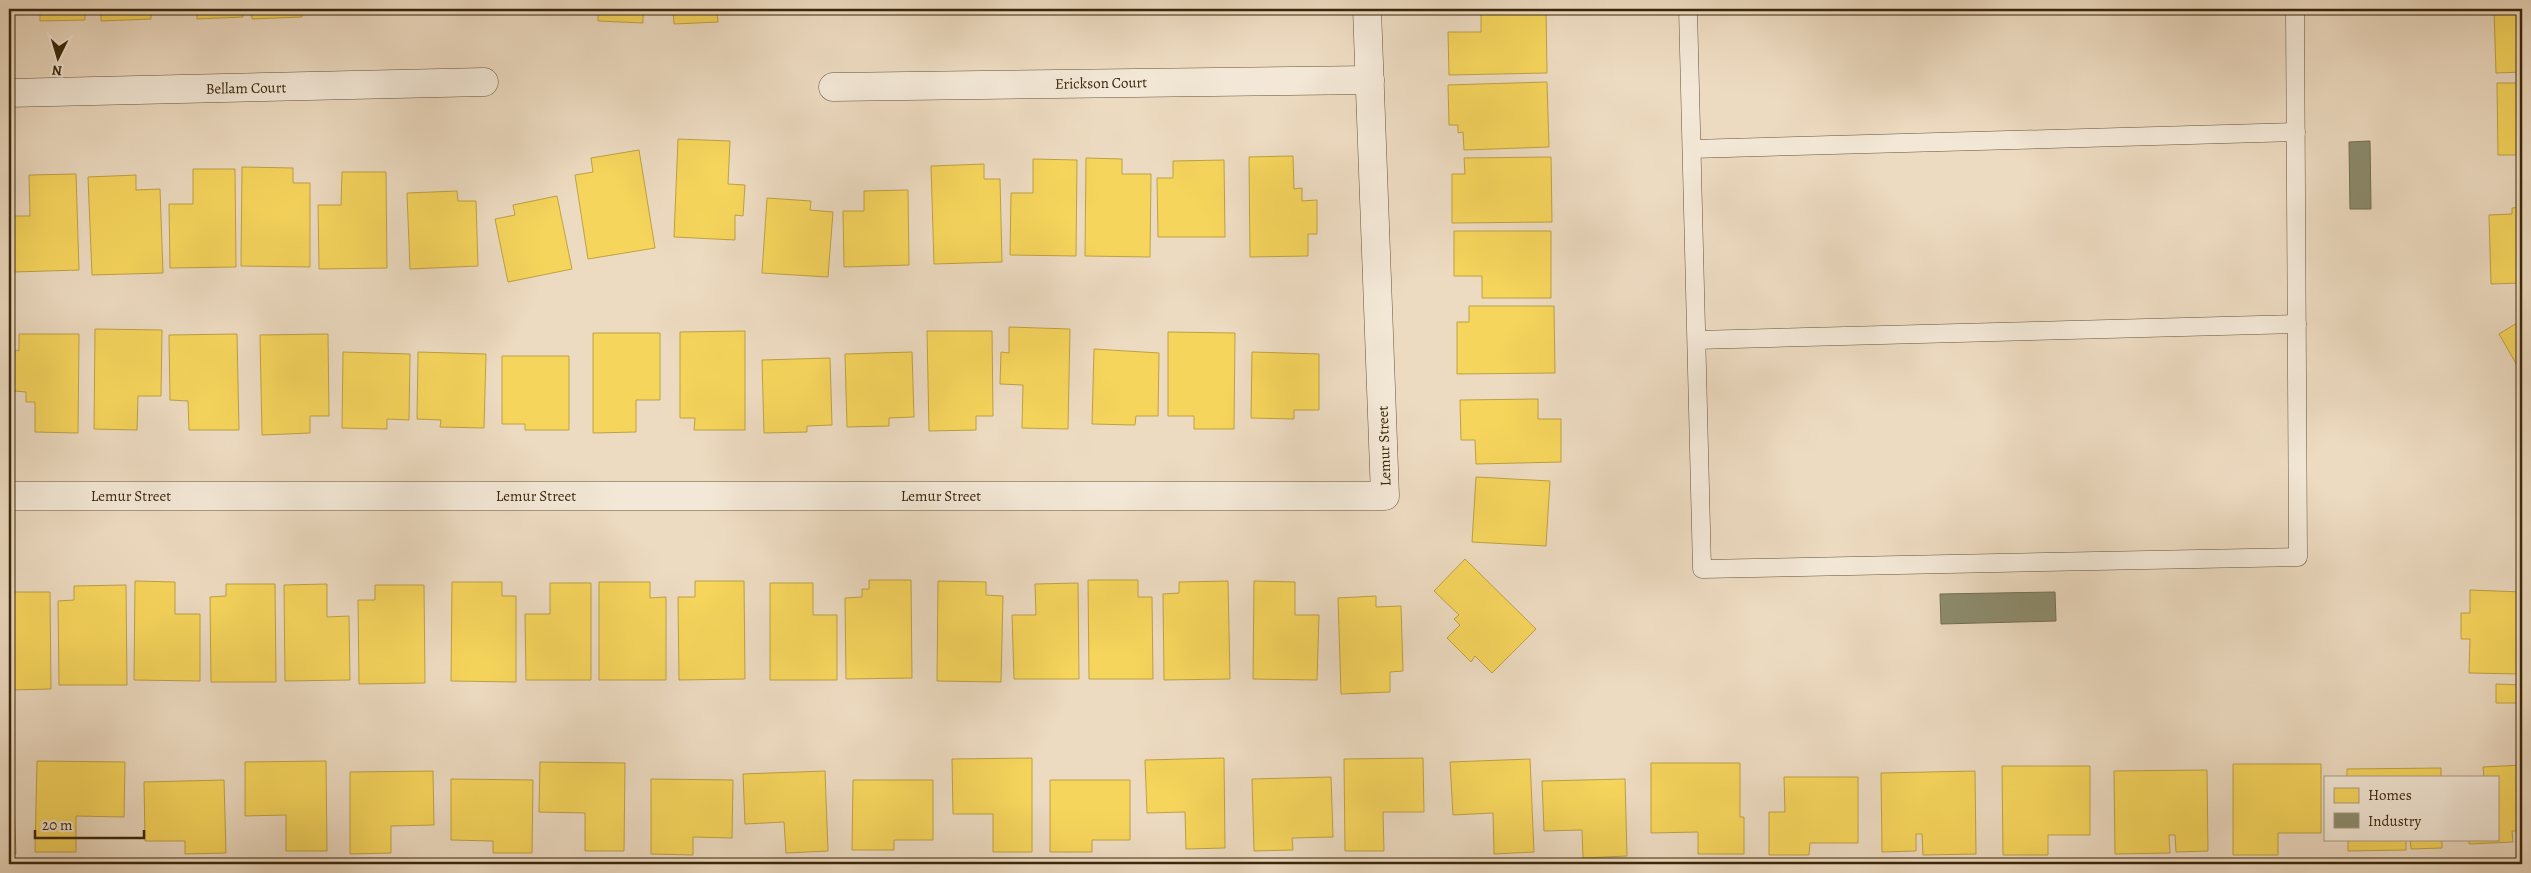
<svg xmlns="http://www.w3.org/2000/svg" width="2531" height="873" font-family="Alegreya,serif">
	<rect width="100%" height="100%" fill="#eddbc1"/>
	<filter id="stains"><feTurbulence type="fractalNoise" baseFrequency=".004" numOctaves="4"/><feColorMatrix values="0 0 0 0 .2 0 0 0 0 .09 0 0 0 0 .02 0 0 0 .5 -.17"/></filter>
	<radialGradient id="worn" r=".72"><stop offset=".6" stop-color="#630" stop-opacity="0"/><stop offset="1" stop-color="#630" stop-opacity=".3"/></radialGradient>
	<!-- homes -->
	<g fill="#f6d55c" stroke="#bea144">
		<path d="M40 9H85V20L40 21Z"/>
		<path d="M101 9H151V19L101 21Z"/>
		<path d="M197 9H242L243 17 197 19Z"/>
		<path d="M251 9H302V17L252 19Z"/>
		<path d="M349 9H392L349 10Z"/>
		<path d="M598 9H643V23L598 21Z"/>
		<path d="M673 9H717L718 22 674 24Z"/>
		<path d="M1481 9H1546L1547 73 1449 75 1448 32H1481Z"/>
		<path d="M2494 9H2522V72L2496 73Z"/>
		<path d="M1547 82 1549 147 1464 150 1463 132 1458 133V125H1449L1448 85Z"/>
		<path d="M2497 83H2522V155H2498Z"/>
		<path d="M678 139 730 141 728 184 745 185 743 216 735 215V240L674 237Z"/>
		<path d="M639 150 655 248 588 259 575 175 593 172 591 158Z"/>
		<path d="M1293 156 1294 189 1302 188V201L1317 200V234H1308V256L1250 257 1249 157Z"/>
		<path d="M1551 157 1552 222 1452 223V174H1465L1464 158Z"/>
		<path d="M1086 158 1122 159V174H1151L1150 257 1085 256Z"/>
		<path d="M1033 159 1077 160 1076 256 1010 255 1011 193H1033Z"/>
		<path d="M1224 160 1225 237H1158L1157 178H1173V161Z"/>
		<path d="M984 164V179H1000L1002 262 934 264 931 166Z"/>
		<path d="M242 167 293 168V183H310V267L241 266Z"/>
		<path d="M193 169H235L236 267 170 268 169 204H193Z"/>
		<path d="M342 172H386L387 268 319 269 318 205H341Z"/>
		<path d="M76 174 79 270 14 272V248L9 247V216H30L29 175Z"/>
		<path d="M136 175V190L160 189 163 273 92 275 88 177Z"/>
		<path d="M908 190 909 265 844 267 843 211H864V191Z"/>
		<path d="M457 191 458 201H476L478 266 410 269 407 193Z"/>
		<path d="M557 196 572 269 508 282 495 219 515 215 513 205Z"/>
		<path d="M767 198 811 201 810 210 833 212 828 277 762 273Z"/>
		<path d="M2522 207V283L2491 284 2489 215 2512 214V208Z"/>
		<path d="M1454 231H1551V298H1482V276H1454Z"/>
		<path d="M1469 306H1554L1555 373 1457 374V322H1469Z"/>
		<path d="M2522 320V374L2499 334Z"/>
		<path d="M1009 327 1070 329 1068 429 1022 428 1023 385 1000 384 1001 352 1009 353Z"/>
		<path d="M95 329 162 330 161 396H138L137 430 94 429Z"/>
		<path d="M745 331V430H694L695 418H680V332Z"/>
		<path d="M927 331H992L993 416H976V430L929 431Z"/>
		<path d="M1168 332 1235 333 1234 429H1194V416H1168Z"/>
		<path d="M593 333H660V400H636V432L593 433Z"/>
		<path d="M19 334H79L78 433 35 432V402H26V392L14 391 15 350 19 351Z"/>
		<path d="M237 334 239 430H189L188 401 170 400 169 335Z"/>
		<path d="M328 334 329 416H310V433L262 435 260 335Z"/>
		<path d="M1094 349 1159 353 1158 416H1136L1135 425 1092 424Z"/>
		<path d="M343 352 410 354 409 420 387 419V429L342 428Z"/>
		<path d="M418 352 486 354 484 428 440 427 441 420 417 419Z"/>
		<path d="M912 352 914 417 889 418V426L847 427 845 354Z"/>
		<path d="M1252 352 1319 354V410H1294V419L1251 418Z"/>
		<path d="M502 356H569V430H525V424H502Z"/>
		<path d="M830 358 832 425 807 426V432L764 433 762 360Z"/>
		<path d="M1538 399V419H1561V462L1476 464 1475 440H1461L1460 400Z"/>
		<path d="M1476 477 1550 481 1546 546 1472 542Z"/>
		<path d="M1465 559 1536 629 1492 673 1475 656 1471 662 1447 638 1460 625 1454 619 1459 615 1434 591Z"/>
		<path d="M869 580H911L912 678 846 679 845 598 862 597V589H869Z"/>
		<path d="M1088 580H1138V597H1152L1153 679H1089Z"/>
		<path d="M135 581 175 582V614H200V681L134 680Z"/>
		<path d="M695 581H744L745 679 679 680 678 597H695Z"/>
		<path d="M938 581 986 582V595L1003 596 1001 682 937 681Z"/>
		<path d="M1228 581 1230 679 1164 680 1163 594 1179 593V582Z"/>
		<path d="M1254 581 1295 582V615H1319L1317 680 1253 679Z"/>
		<path d="M452 582H502V596H516V682L451 681Z"/>
		<path d="M599 582H650V598L666 597V680H599Z"/>
		<path d="M550 583H591V680H526L525 614H550Z"/>
		<path d="M770 583H813V615H837V680H770Z"/>
		<path d="M1078 583 1079 679H1014L1012 615H1036L1035 584Z"/>
		<path d="M226 584H275L276 682H211L210 597 226 596Z"/>
		<path d="M327 584V617L349 616 350 680 285 681 284 585Z"/>
		<path d="M126 585 127 685H59L58 601 74 600V586Z"/>
		<path d="M375 585H424L425 683 359 684 358 600H375Z"/>
		<path d="M2470 590 2522 592V674L2469 673 2470 639H2461V613H2470Z"/>
		<path d="M9 592H50L51 689 9 690Z"/>
		<path d="M1376 596V607L1401 606 1403 671 1390 672V692L1341 694 1338 598Z"/>
		<path d="M2496 684 2522 685V703H2496Z"/>
		<path d="M1032 758V852H993V814H953L952 759Z"/>
		<path d="M1224 758 1225 848 1186 849 1185 812 1147 813 1145 760Z"/>
		<path d="M1423 758 1424 812H1383L1384 851H1345L1344 759Z"/>
		<path d="M1530 759 1534 852 1494 854 1493 813 1453 815 1450 762Z"/>
		<path d="M37 761 125 762 124 817 76 816V852H35Z"/>
		<path d="M326 761 327 851H286V815L245 816V762Z"/>
		<path d="M540 762 625 763 624 851H585V813L539 812Z"/>
		<path d="M1651 763H1740V817H1744V854H1698V832L1651 833Z"/>
		<path d="M2233 764H2321V833H2278V855H2233Z"/>
		<path d="M2522 765V831H2512L2513 842 2469 844V839H2497V777H2484L2483 767Z"/>
		<path d="M2002 766H2090V835H2048V855H2003Z"/>
		<path d="M2441 768V777H2347V769Z"/>
		<path d="M2207 770 2208 851 2176 852 2175 835H2169L2170 853 2115 854 2114 771Z"/>
		<path d="M433 771 434 825 391 826V853L350 854V772Z"/>
		<path d="M825 771 828 851 786 853 784 822 745 824 743 774Z"/>
		<path d="M1975 771 1976 854 1923 855 1922 834H1916V851L1882 852 1881 773Z"/>
		<path d="M9 774H13L16 854H9Z"/>
		<path d="M1331 777 1333 837 1292 838 1293 850 1254 851 1252 779Z"/>
		<path d="M1784 777H1858V843H1810L1809 855H1769V812H1785Z"/>
		<path d="M451 779 533 780 532 853H493V841L451 840Z"/>
		<path d="M651 779 733 780 732 838 693 837V855L651 854Z"/>
		<path d="M1625 779 1627 856 1583 858 1582 830 1544 831 1542 781Z"/>
		<path d="M224 780 226 853 185 854V841H145L144 782Z"/>
		<path d="M853 780H933V840H894V850H852Z"/>
		<path d="M1050 780H1130V840H1092V852H1050Z"/>
		<path d="M2348 839H2406V850L2348 851Z"/>
		<path d="M2410 839H2442V848L2411 849Z"/>
	</g>
	<!-- industry -->
	<g fill="#8c8c6e" stroke="#736e50">
		<path d="M2370 141 2371 209H2350L2349 142Z"/>
		<path d="M2055 592 2056 621 1941 624 1940 594Z"/>
	</g>
	<g fill="none" stroke-linecap="round" stroke-linejoin="round">
		<defs>
			<g id="lane">
				<path d="M1688 9 1702 569 2298 557 2295 9"/>
				<path d="M1692 149 2296 132"/>
				<path d="M1697 340 2297 324"/>
			</g>
			<g id="street">
				<path d="M833 87 1370 80"/>
				<path d="M9 93 484 82"/>
				<path d="M9 496H1385L1367 9"/>
			</g>
		</defs>
		<!-- lane casing -->
		<use href="#lane" stroke="#675438" stroke-width="19"/>
		<!-- street casing -->
		<use href="#street" stroke="#675438" stroke-width="29"/>
		<!-- lane -->
		<use href="#lane" stroke="#f3e8d7" stroke-width="18"/>
		<!-- street -->
		<use href="#street" stroke="#f3e8d7" stroke-width="28"/>
	</g>
	<g text-anchor="middle" stroke-width="5" stroke-linejoin="round" paint-order="stroke">
		<!-- street labels -->
		<g font-size="15" fill="#3a270b" stroke="#f3e8d7">
			<text transform="translate(1101 83) rotate(-1)" y="5">Erickson Court</text>
			<text transform="translate(246 88) rotate(-1)" y="5">Bellam Court</text>
			<text transform="translate(1384 446) rotate(-92)" y="5">Lemur Street</text>
			<text x="131" y="501">Lemur Street</text>
			<text x="536" y="501">Lemur Street</text>
			<text x="941" y="501">Lemur Street</text>
		</g>
	</g>
	<!-- margin -->
	<rect width="2531" height="873" fill="none" stroke="#eddbc1" stroke-width="30"/>
	<rect x="10" y="10" width="2511" height="853" fill="none" stroke="#3a270b" stroke-width="2.5"/>
	<rect x="15" y="15" width="2501" height="843" fill="none" stroke="#3a270b"/>
	<!-- legend -->
	<rect x="2324" y="776" width="175" height="65" fill="#f3e8d7" stroke="#a99b85"/>
	<rect x="2334" y="788" width="25" height="15" fill="#f6d55c" stroke="#a99b85"/>
	<text x="2368" y="800" font-size="15" fill="#3a270b">Homes</text>
	<rect x="2334" y="813" width="25" height="15" fill="#8c8c6e" stroke="#a99b85"/>
	<text x="2368" y="826" font-size="15" fill="#3a270b">Industry</text>
	<!-- north arrow -->
	<g transform="translate(58 58) rotate(185)" stroke="#f3e8d7" stroke-width="4" paint-order="stroke">
	<path d="M0-4L9 19L0 12L-9 19Z" fill="#3a270b"/>
	<text y="-8" font-size="14" font-weight="bold" text-anchor="middle" fill="#3a270b">N</text>
	</g>
	<!-- scale -->
	<path d="M35 830v8h109v-8" fill="none" stroke="#3a270b" stroke-width="2.5"/>
	<text x="42" y="830" font-size="15" fill="#3a270b" stroke="#f3e8d7" stroke-width="4" paint-order="stroke">20 m</text>
	<rect width="100%" height="100%" filter="url(#stains)"/>
	<rect width="100%" height="100%" fill="url(#worn)"/>
</svg>
